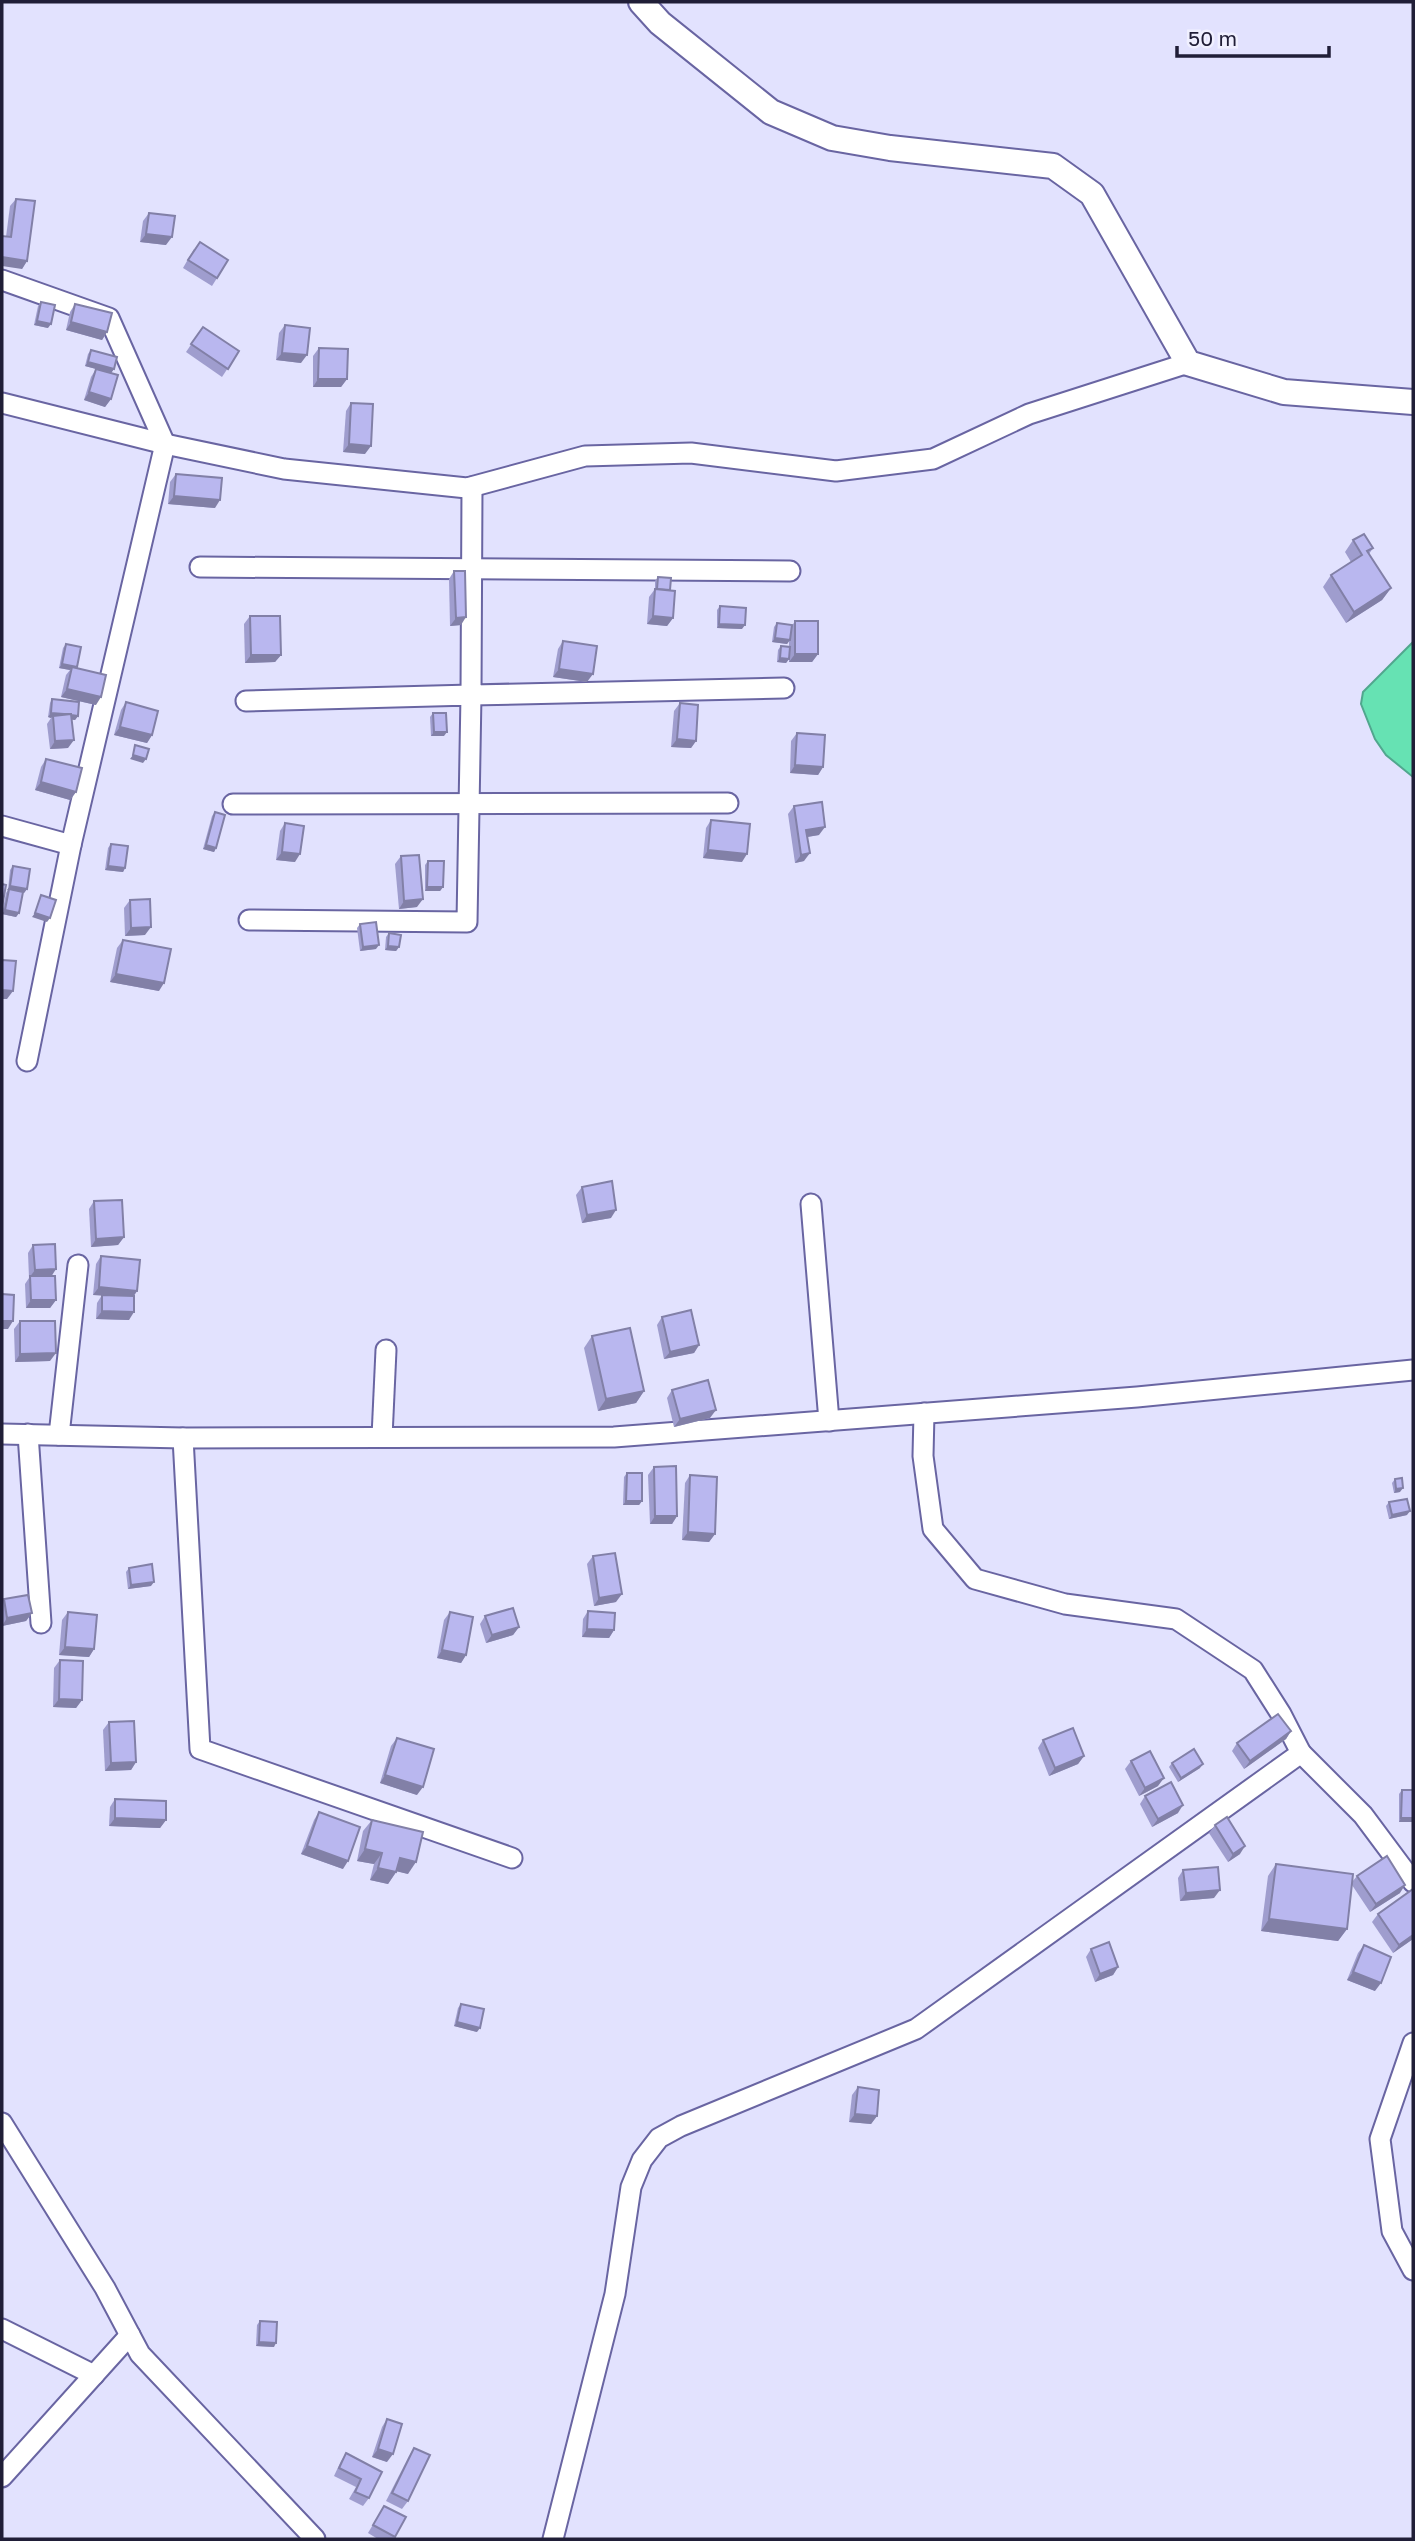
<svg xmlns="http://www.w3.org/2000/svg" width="1415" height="2541" font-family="'Golos Text',sans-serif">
	<rect width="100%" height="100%" fill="#e2e2fe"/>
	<!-- water -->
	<path fill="#66e2b3" stroke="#51a78e" stroke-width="2" d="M1413 642V777L1386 755 1375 739 1361 704 1363 692Z"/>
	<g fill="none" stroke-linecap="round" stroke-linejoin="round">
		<defs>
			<g id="minor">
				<path d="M2 280 109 318 165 444 71 845 27 1061"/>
				<path d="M2 403 165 444 284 469 467 488 585 456 691 453 836 471 933 459 1029 414 1188 363"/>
				<path d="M472 487 471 695 784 688"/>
				<path d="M200 567 790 571"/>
				<path d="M246 701 471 695 467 922 249 920"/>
				<path d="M233 804 728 803"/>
				<path d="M2 826 71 845"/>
				<path d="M811 1204 829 1421"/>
				<path d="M2 1434 183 1438 614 1437 1137 1397 1413 1370"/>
				<path d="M28 1434 41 1623"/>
				<path d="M59 1435 78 1265"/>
				<path d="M382 1437 386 1350"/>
				<path d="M183 1438 200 1749 512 1858"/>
				<path d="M1301 1753 1363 1815 1413 1882"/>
				<path d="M1413 2043 1380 2139 1392 2231 1413 2270"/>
				<path d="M2 2123 105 2288 140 2354 315 2539"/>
				<path d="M2 2329 94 2375"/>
				<path d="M2 2477 130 2335"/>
				<path d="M553 2539 615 2294 631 2187 642 2160 659 2138 681 2126 916 2029 1301 1753 1281 1714 1253 1670 1176 1619 1065 1604 975 1579 933 1529 923 1456 924 1413"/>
			</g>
			<path id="tertiary" d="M641 2 660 23 771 112 832 138 890 148 1053 166 1092 194 1188 363 1284 392 1413 402"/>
		</defs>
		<!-- minor casing -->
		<use href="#minor" stroke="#6965a2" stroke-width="23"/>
		<!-- tertiary casing -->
		<use href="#tertiary" stroke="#6965a2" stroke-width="28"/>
		<!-- minor -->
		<use href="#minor" stroke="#fff" stroke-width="19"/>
		<!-- tertiary -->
		<use href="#tertiary" stroke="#fff" stroke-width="24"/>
	</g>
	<!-- wall -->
	<g fill="#9f9dce">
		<path d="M16 199 27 261 22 269 6 237 10 206Z"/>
		<path d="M149 213 166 245 140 242 143 221Z"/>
		<path d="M194 249 217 278 212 286 183 268Z"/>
		<path d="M41 302 48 328 34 325 38 306Z"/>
		<path d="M75 304 107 332 102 340 66 330 70 312Z"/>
		<path d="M285 325 301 363 276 360 279 333Z"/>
		<path d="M203 327 239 351 222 377 186 352Z"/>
		<path d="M319 348 347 379 341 387H313V356Z"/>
		<path d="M91 350 114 369 111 373V399L105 407 84 400 91 377 96 369 85 366 88 354Z"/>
		<path d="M351 403 365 454 343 452 346 411Z"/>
		<path d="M176 474 215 508 168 504 170 482Z"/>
		<path d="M1353 540 1373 548 1369 554 1391 588 1382 600 1346 623 1323 587 1331 575 1351 562 1345 552Z"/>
		<path d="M454 571 461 625 450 626 449 579Z"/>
		<path d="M658 577 670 590 673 618 667 626 647 624 649 597 655 589V581Z"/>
		<path d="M720 606 742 629 717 628V610Z"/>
		<path d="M250 616 281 655 275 662 245 663 244 624Z"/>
		<path d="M795 621 818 654 812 662H789V656V659L786 663 777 662 778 650 781 646 789 647V641L787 644 772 642 774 627 777 623 792 626Z"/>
		<path d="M563 641 587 682 553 677 558 649Z"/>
		<path d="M66 644 76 668 96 705 61 697 66 675 70 670 59 668 63 648Z"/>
		<path d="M52 699 78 716 75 720 72 719 68 748 50 749 47 724 51 718 48 717 50 703Z"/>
		<path d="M126 702 152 735 147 743 114 735 121 710Z"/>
		<path d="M680 703 696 741 691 748 671 747 674 711Z"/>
		<path d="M433 713 444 736H431L430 717Z"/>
		<path d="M797 733 823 767 818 775 790 773 791 741Z"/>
		<path d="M46 759 76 792 70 800 35 790 41 767Z"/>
		<path d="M794 806 819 835 807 837 804 861 795 863 788 814Z"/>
		<path d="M215 812 216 848 214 852 203 849 212 816Z"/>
		<path d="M711 820 742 862 703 858 706 828Z"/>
		<path d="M285 823 295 862 276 860 280 831Z"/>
		<path d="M111 844 125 868 123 872 105 870 108 848Z"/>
		<path d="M401 856 417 907 399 909 395 864Z"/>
		<path d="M428 861 443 887 440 891H425V865Z"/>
		<path d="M13 866 27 889 24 893 23 892 19 913 16 917 2 914 6 893 8 890 10 870Z"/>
		<path d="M130 900 145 935 125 936 124 908Z"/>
		<path d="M360 924 376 949 360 951 357 928Z"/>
		<path d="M389 933 399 947 396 951 385 950 386 937Z"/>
		<path d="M123 940 159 991 110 982 117 948Z"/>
		<path d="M582 1187 611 1218 582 1223 576 1195Z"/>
		<path d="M94 1201 124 1237 118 1245 91 1247 89 1209Z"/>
		<path d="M33 1245 51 1276 56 1300 50 1308H26L25 1284 29 1278 28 1253Z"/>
		<path d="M101 1256 137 1291 134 1296 129 1320 96 1319 97 1303 102 1295H93L96 1264Z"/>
		<path d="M662 1317 699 1345 694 1353 664 1359 657 1325Z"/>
		<path d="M20 1321 50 1361 15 1362 14 1329Z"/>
		<path d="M592 1336 644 1391 636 1403 598 1411 584 1348Z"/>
		<path d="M672 1390 710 1418 674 1427 667 1398Z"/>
		<path d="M654 1467 677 1516 672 1524H650L648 1475Z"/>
		<path d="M627 1473 642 1501 639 1505H623L624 1477Z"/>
		<path d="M690 1475 715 1534 709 1542 682 1540 685 1483Z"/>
		<path d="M1395 1479 1400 1492 1394 1493 1392 1483Z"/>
		<path d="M1389 1502 1407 1515 1389 1519 1386 1506Z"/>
		<path d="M593 1556 616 1602 594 1606 587 1564Z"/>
		<path d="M129 1568 151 1586 128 1589 126 1572Z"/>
		<path d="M4 1599 32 1613 26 1621 2 1626V1602Z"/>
		<path d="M588 1611 614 1630 609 1638 582 1637 583 1619Z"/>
		<path d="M68 1612 94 1649 89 1657 59 1655 62 1620Z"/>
		<path d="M450 1612 466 1655 461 1663 437 1658 444 1620Z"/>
		<path d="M485 1616 519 1627 513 1635 486 1643 480 1624Z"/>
		<path d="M60 1660 82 1700 76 1708 53 1707 54 1668Z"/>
		<path d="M109 1722 136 1762 131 1770 105 1771 103 1730Z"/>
		<path d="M1291 1731 1286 1739 1244 1769 1232 1751 1237 1743Z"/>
		<path d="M397 1738 417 1795 380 1783 391 1746Z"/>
		<path d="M1043 1740 1084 1756 1078 1764 1049 1776 1038 1748Z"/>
		<path d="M1131 1761 1158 1786 1139 1796 1125 1769Z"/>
		<path d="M1172 1763 1200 1768 1178 1782 1169 1767Z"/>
		<path d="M1402 1790H1413V1822H1399V1794Z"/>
		<path d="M1145 1796 1178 1813 1152 1827 1140 1804Z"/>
		<path d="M115 1799 166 1820 160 1828 109 1826 110 1807Z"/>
		<path d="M319 1812 343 1869 301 1854 314 1820Z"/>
		<path d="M372 1820 408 1874 397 1871 388 1884 370 1880 374 1864 357 1861 363 1831Z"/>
		<path d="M1215 1825 1240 1854 1228 1862 1209 1833Z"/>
		<path d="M1276 1864 1352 1882 1357 1876 1400 1893 1370 1912 1352 1885 1347 1929 1338 1941 1261 1931 1268 1876Z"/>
		<path d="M1183 1870 1214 1898 1180 1901 1178 1878Z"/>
		<path d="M1413 1889V1939L1393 1953 1372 1922 1378 1914Z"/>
		<path d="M1364 1945 1375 1991 1347 1980 1358 1953Z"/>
		<path d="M1091 1949 1118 1967 1113 1975 1095 1982 1086 1957Z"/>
		<path d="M461 2004 477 2032 454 2026 458 2008Z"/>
		<path d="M858 2087 877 2116 871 2124 849 2122 852 2095Z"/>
		<path d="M260 2321 274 2347 256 2346 257 2325Z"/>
		<path d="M387 2419V2462L372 2457 382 2427Z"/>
		<path d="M414 2448 408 2501 402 2509 386 2501 409 2456Z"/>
		<path d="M346 2453 382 2472 369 2498 363 2506 349 2499 356 2487 334 2476 341 2461Z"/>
		<path d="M384 2506 406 2517 393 2539H378L368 2533Z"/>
	</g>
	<!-- shaded-wall -->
	<g fill="#8280a7">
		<path d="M146 234 172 237 166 245 140 242Z"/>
		<path d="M2 257 27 261 22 269 2 266Z"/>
		<path d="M37 321 51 324 48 328 34 325Z"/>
		<path d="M71 322 107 332 102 340 66 330Z"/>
		<path d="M282 353 307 355 301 363 276 360Z"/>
		<path d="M88 362 114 369 111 373 85 366Z"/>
		<path d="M318 379H347L341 387H313Z"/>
		<path d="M89 392 111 399 105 407 84 400Z"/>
		<path d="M349 444 371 446 365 454 343 452Z"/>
		<path d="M174 496 220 500 215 508 168 504Z"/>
		<path d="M1391 588 1382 600 1346 623 1354 612Z"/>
		<path d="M653 616 673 618 667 626 647 624Z"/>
		<path d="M466 617 461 625 450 626 456 618Z"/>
		<path d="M719 624 745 625 742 629 717 628Z"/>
		<path d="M775 638 790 640 787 644 772 642Z"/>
		<path d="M795 654H818L812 662H789Z"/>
		<path d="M251 655H281L275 662 245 663Z"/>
		<path d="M780 658 789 659 786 663 777 662Z"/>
		<path d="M62 664 77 667 74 671 72 667 70 670 59 668Z"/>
		<path d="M559 669 593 674 587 682 553 677Z"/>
		<path d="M67 689 101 697 96 705 61 697Z"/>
		<path d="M51 713 78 716 75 720 53 718V716L51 718 48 717Z"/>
		<path d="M120 727 152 735 147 743 114 735Z"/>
		<path d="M434 732H447L444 736H431Z"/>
		<path d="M677 739 696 741 691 748 671 747Z"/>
		<path d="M74 740 68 748 50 749 55 741Z"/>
		<path d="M133 755 146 759 143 763 130 759Z"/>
		<path d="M795 765 823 767 818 775 790 773Z"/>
		<path d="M41 782 76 792 70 800 35 790Z"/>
		<path d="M825 827 819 835 801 838 806 830Z"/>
		<path d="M206 845 216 848 214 852 203 849Z"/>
		<path d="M708 850 747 854 742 862 703 858Z"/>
		<path d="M282 852 300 854 295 862 276 860Z"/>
		<path d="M810 853 804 861 795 863 801 855Z"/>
		<path d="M108 866 125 868 123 872 105 870Z"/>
		<path d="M10 886 27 889 24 893 7 890Z"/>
		<path d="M427 887H443L440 891H425Z"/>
		<path d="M423 899 417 907 399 909 404 901Z"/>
		<path d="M5 910 19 913 16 917 2 914Z"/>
		<path d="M35 913 50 918 47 922 32 917Z"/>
		<path d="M151 927 145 935 125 936 131 928Z"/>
		<path d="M379 945 376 949 360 951 363 947Z"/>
		<path d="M388 946 399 947 396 951 385 950Z"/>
		<path d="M116 974 164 983 159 991 110 982Z"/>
		<path d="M2 990 13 991 7 999H2Z"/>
		<path d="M616 1210 611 1218 582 1223 587 1215Z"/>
		<path d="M124 1237 118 1245 91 1247 96 1239Z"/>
		<path d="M56 1269 51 1277 29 1278 35 1270Z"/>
		<path d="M99 1287 137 1291 132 1298 93 1295Z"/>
		<path d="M31 1300H56L50 1308H26Z"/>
		<path d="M102 1311 134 1312 129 1320 96 1319Z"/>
		<path d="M2 1321H13L8 1329H2Z"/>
		<path d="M699 1345 694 1353 664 1359 670 1352Z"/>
		<path d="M56 1353 50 1361 15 1362 20 1354Z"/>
		<path d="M644 1391 636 1403 598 1411 606 1399Z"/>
		<path d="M716 1410 710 1418 674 1427 680 1419Z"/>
		<path d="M1403 1488 1400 1492 1394 1493 1396 1489Z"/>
		<path d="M626 1501H642L639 1505H623Z"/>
		<path d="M1410 1511 1407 1515 1389 1519 1392 1515Z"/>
		<path d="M655 1516H677L672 1524H650Z"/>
		<path d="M688 1532 715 1534 709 1542 682 1540Z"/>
		<path d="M154 1582 151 1586 128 1589 131 1585Z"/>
		<path d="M622 1594 616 1602 594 1606 599 1598Z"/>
		<path d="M32 1613 26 1621 2 1626 7 1618Z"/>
		<path d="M519 1627 513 1635 486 1643 492 1635Z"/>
		<path d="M587 1629 614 1630 609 1638 582 1637Z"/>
		<path d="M65 1647 94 1649 89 1657 59 1655Z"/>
		<path d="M442 1650 466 1655 461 1663 437 1658Z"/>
		<path d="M59 1699 82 1700 76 1708 53 1707Z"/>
		<path d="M1291 1731 1286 1739 1244 1769 1250 1761Z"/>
		<path d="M1084 1756 1078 1764 1049 1776 1055 1768Z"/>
		<path d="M136 1762 131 1770 105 1771 111 1763Z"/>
		<path d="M1203 1764 1200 1768 1178 1782 1181 1778Z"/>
		<path d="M385 1775 423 1787 417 1795 380 1783Z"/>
		<path d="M1164 1778 1158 1786 1139 1796 1145 1788Z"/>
		<path d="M1183 1805 1178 1813 1152 1827 1158 1819Z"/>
		<path d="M115 1818 166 1820 160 1828 109 1826Z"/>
		<path d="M1401 1818H1413V1822H1399Z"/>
		<path d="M307 1846 348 1861 343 1869 301 1854Z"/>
		<path d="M1245 1846 1240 1854 1228 1862 1233 1854Z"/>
		<path d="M365 1849 382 1853 374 1864 357 1861Z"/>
		<path d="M400 1858 416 1862 408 1874 391 1870Z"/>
		<path d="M378 1868 396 1872 388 1884 370 1880Z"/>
		<path d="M1405 1885 1400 1893 1370 1912 1376 1904Z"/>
		<path d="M1220 1890 1214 1898 1180 1901 1186 1893Z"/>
		<path d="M1269 1919 1347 1929 1338 1941 1261 1931Z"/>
		<path d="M1413 1935V1939L1393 1953 1399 1945Z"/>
		<path d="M1118 1967 1113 1975 1095 1982 1100 1974Z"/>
		<path d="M1353 1972 1381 1983 1375 1991 1347 1980Z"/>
		<path d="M457 2022 480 2028 477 2032 454 2026Z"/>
		<path d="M855 2114 877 2116 871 2124 849 2122Z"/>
		<path d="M259 2342 276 2343 274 2347 256 2346Z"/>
		<path d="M378 2449 393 2454 387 2462 372 2457Z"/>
	</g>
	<!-- building -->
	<g fill="#b9b7ef" stroke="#8280a7" stroke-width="2">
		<path d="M16 199 35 201 27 261 2 257V236L11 237Z"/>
		<path d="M149 213 175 216 172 237 146 234Z"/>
		<path d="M200 242 228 260 217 278 188 260Z"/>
		<path d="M41 302 55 305 51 324 37 321Z"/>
		<path d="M75 304 112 313 107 332 71 322Z"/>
		<path d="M285 325 310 328 307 355 282 353Z"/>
		<path d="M203 327 239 351 228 369 191 344Z"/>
		<path d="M319 348 348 349 347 379H318Z"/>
		<path d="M91 350 117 357 114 369 88 362Z"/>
		<path d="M96 369 118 375 111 399 89 392Z"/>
		<path d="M351 403 373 404 371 446 349 444Z"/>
		<path d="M176 474 222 478 220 500 174 496Z"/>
		<path d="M1364 534 1373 548 1367 551 1391 588 1354 612 1331 575 1362 555 1353 540Z"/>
		<path d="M454 571H465L466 617 456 618Z"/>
		<path d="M658 577 671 578 670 590 657 589Z"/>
		<path d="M655 589 675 591 673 618 653 616Z"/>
		<path d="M720 606 746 608 745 625 719 624Z"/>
		<path d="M250 616H280L281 655H251Z"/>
		<rect x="795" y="621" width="23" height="33"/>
		<path d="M777 623 792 625 790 640 775 638Z"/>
		<path d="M563 641 597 646 593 674 559 669Z"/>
		<path d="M66 644 81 647 77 667 62 664Z"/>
		<path d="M781 646 790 647 789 659 780 658Z"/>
		<path d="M72 667 106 675 101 697 67 689Z"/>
		<path d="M52 699 79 702 78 716 71 715V714H64L51 713Z"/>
		<path d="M126 702 158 711 152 735 120 727Z"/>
		<path d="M680 703 698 705 696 741 677 739Z"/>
		<path d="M433 713H446L447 732H434Z"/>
		<path d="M71 714 74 740 55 741 53 716Z"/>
		<path d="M797 733 825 735 823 767 795 765Z"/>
		<path d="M135 745 149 749 146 759 133 755Z"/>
		<path d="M46 759 82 768 76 792 41 782Z"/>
		<path d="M822 802 825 827 806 830 810 853 801 855 794 806Z"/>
		<path d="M215 812 225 815 216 848 206 845Z"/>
		<path d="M711 820 750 824 747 854 708 850Z"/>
		<path d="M285 823 304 826 300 854 282 852Z"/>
		<path d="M111 844 128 846 125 868 108 866Z"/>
		<path d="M419 855 423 899 404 901 401 856Z"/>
		<path d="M428 861H444L443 887H427Z"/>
		<path d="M13 866 30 869 27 889 10 886Z"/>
		<path d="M2 884 6 885 2 907Z"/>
		<path d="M9 889 23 892 19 913 5 910Z"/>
		<path d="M41 895 56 900 50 918 35 913Z"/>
		<path d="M150 899 151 927 131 928 130 900Z"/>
		<path d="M376 922 379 945 363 947 360 924Z"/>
		<path d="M389 933 401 935 399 947 388 946Z"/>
		<path d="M123 940 171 949 164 983 116 974Z"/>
		<path d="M2 960 16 961 13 991 2 990Z"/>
		<path d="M612 1181 616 1210 587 1215 582 1187Z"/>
		<path d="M122 1200 124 1237 96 1239 94 1201Z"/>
		<path d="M55 1244 56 1269 35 1270 33 1245Z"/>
		<path d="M101 1256 140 1260 137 1291 99 1287Z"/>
		<path d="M30 1276H55L56 1300H31Z"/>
		<path d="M2 1294 14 1295 13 1321H2Z"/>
		<path d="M102 1295 134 1296V1312L102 1311Z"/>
		<path d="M691 1310 699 1345 670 1352 662 1317Z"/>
		<path d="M20 1321H55L56 1353 20 1354Z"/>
		<path d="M630 1328 644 1391 606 1399 592 1336Z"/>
		<path d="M708 1380 716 1410 680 1419 672 1390Z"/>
		<path d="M676 1466 677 1516H655L654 1467Z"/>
		<path d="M627 1473H642V1501H626Z"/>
		<path d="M690 1475 717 1477 715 1534 688 1532Z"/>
		<path d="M1402 1478 1403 1488 1396 1489 1395 1479Z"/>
		<path d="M1407 1499 1410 1511 1392 1515 1389 1502Z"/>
		<path d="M615 1553 622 1594 599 1598 593 1556Z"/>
		<path d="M152 1564 154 1582 131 1585 129 1568Z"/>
		<path d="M28 1595 32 1613 7 1618 4 1599Z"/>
		<path d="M513 1608 519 1627 492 1635 485 1616Z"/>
		<path d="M588 1611 615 1613 614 1630 587 1629Z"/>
		<path d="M68 1612 97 1615 94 1649 65 1647Z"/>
		<path d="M450 1612 473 1617 466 1655 442 1650Z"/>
		<path d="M60 1660 83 1661 82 1700 59 1699Z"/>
		<path d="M1278 1714 1291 1731 1250 1761 1237 1743Z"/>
		<path d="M134 1721 136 1762 111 1763 109 1722Z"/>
		<path d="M1073 1728 1084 1756 1055 1768 1043 1740Z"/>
		<path d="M397 1738 434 1749 423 1787 385 1775Z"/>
		<path d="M1194 1749 1203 1764 1181 1778 1172 1763Z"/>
		<path d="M1150 1751 1164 1778 1145 1788 1131 1761Z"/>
		<path d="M1171 1782 1183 1805 1158 1819 1145 1796Z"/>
		<path d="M1402 1790H1413V1818H1401Z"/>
		<path d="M115 1799 166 1801V1820L115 1818Z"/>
		<path d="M319 1812 360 1827 348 1861 307 1846Z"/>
		<path d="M1227 1817 1245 1846 1233 1854 1215 1825Z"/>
		<path d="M372 1820 423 1832 416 1862 400 1858 396 1872 378 1868 382 1853 365 1849Z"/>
		<path d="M1387 1856 1405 1885 1376 1904 1357 1876Z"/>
		<path d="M1276 1864 1353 1874 1347 1929 1269 1919Z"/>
		<path d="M1218 1867 1220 1890 1186 1893 1183 1870Z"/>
		<path d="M1413 1889V1935L1399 1945 1378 1914Z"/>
		<path d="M1109 1942 1118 1967 1100 1974 1091 1949Z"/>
		<path d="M1364 1945 1391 1957 1381 1983 1353 1972Z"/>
		<path d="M461 2004 484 2009 480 2028 457 2022Z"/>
		<path d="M858 2087 879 2090 877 2116 855 2114Z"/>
		<path d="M260 2321 277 2322 276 2343 259 2342Z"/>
		<path d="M387 2419 402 2424 393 2454 378 2449Z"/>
		<path d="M414 2448 430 2455 408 2501 392 2493Z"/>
		<path d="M346 2453 382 2472 369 2498 355 2492 361 2479 339 2468Z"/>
		<path d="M384 2506 406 2517 395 2537 373 2525Z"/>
	</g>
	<!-- border -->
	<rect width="1415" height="2541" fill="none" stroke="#201e37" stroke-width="7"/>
	<!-- scale -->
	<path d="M1177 46v10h152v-10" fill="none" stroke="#201e37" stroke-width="3.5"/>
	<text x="1188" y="46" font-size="21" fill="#201e37" stroke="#f0f0ff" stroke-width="5" paint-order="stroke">50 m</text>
</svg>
